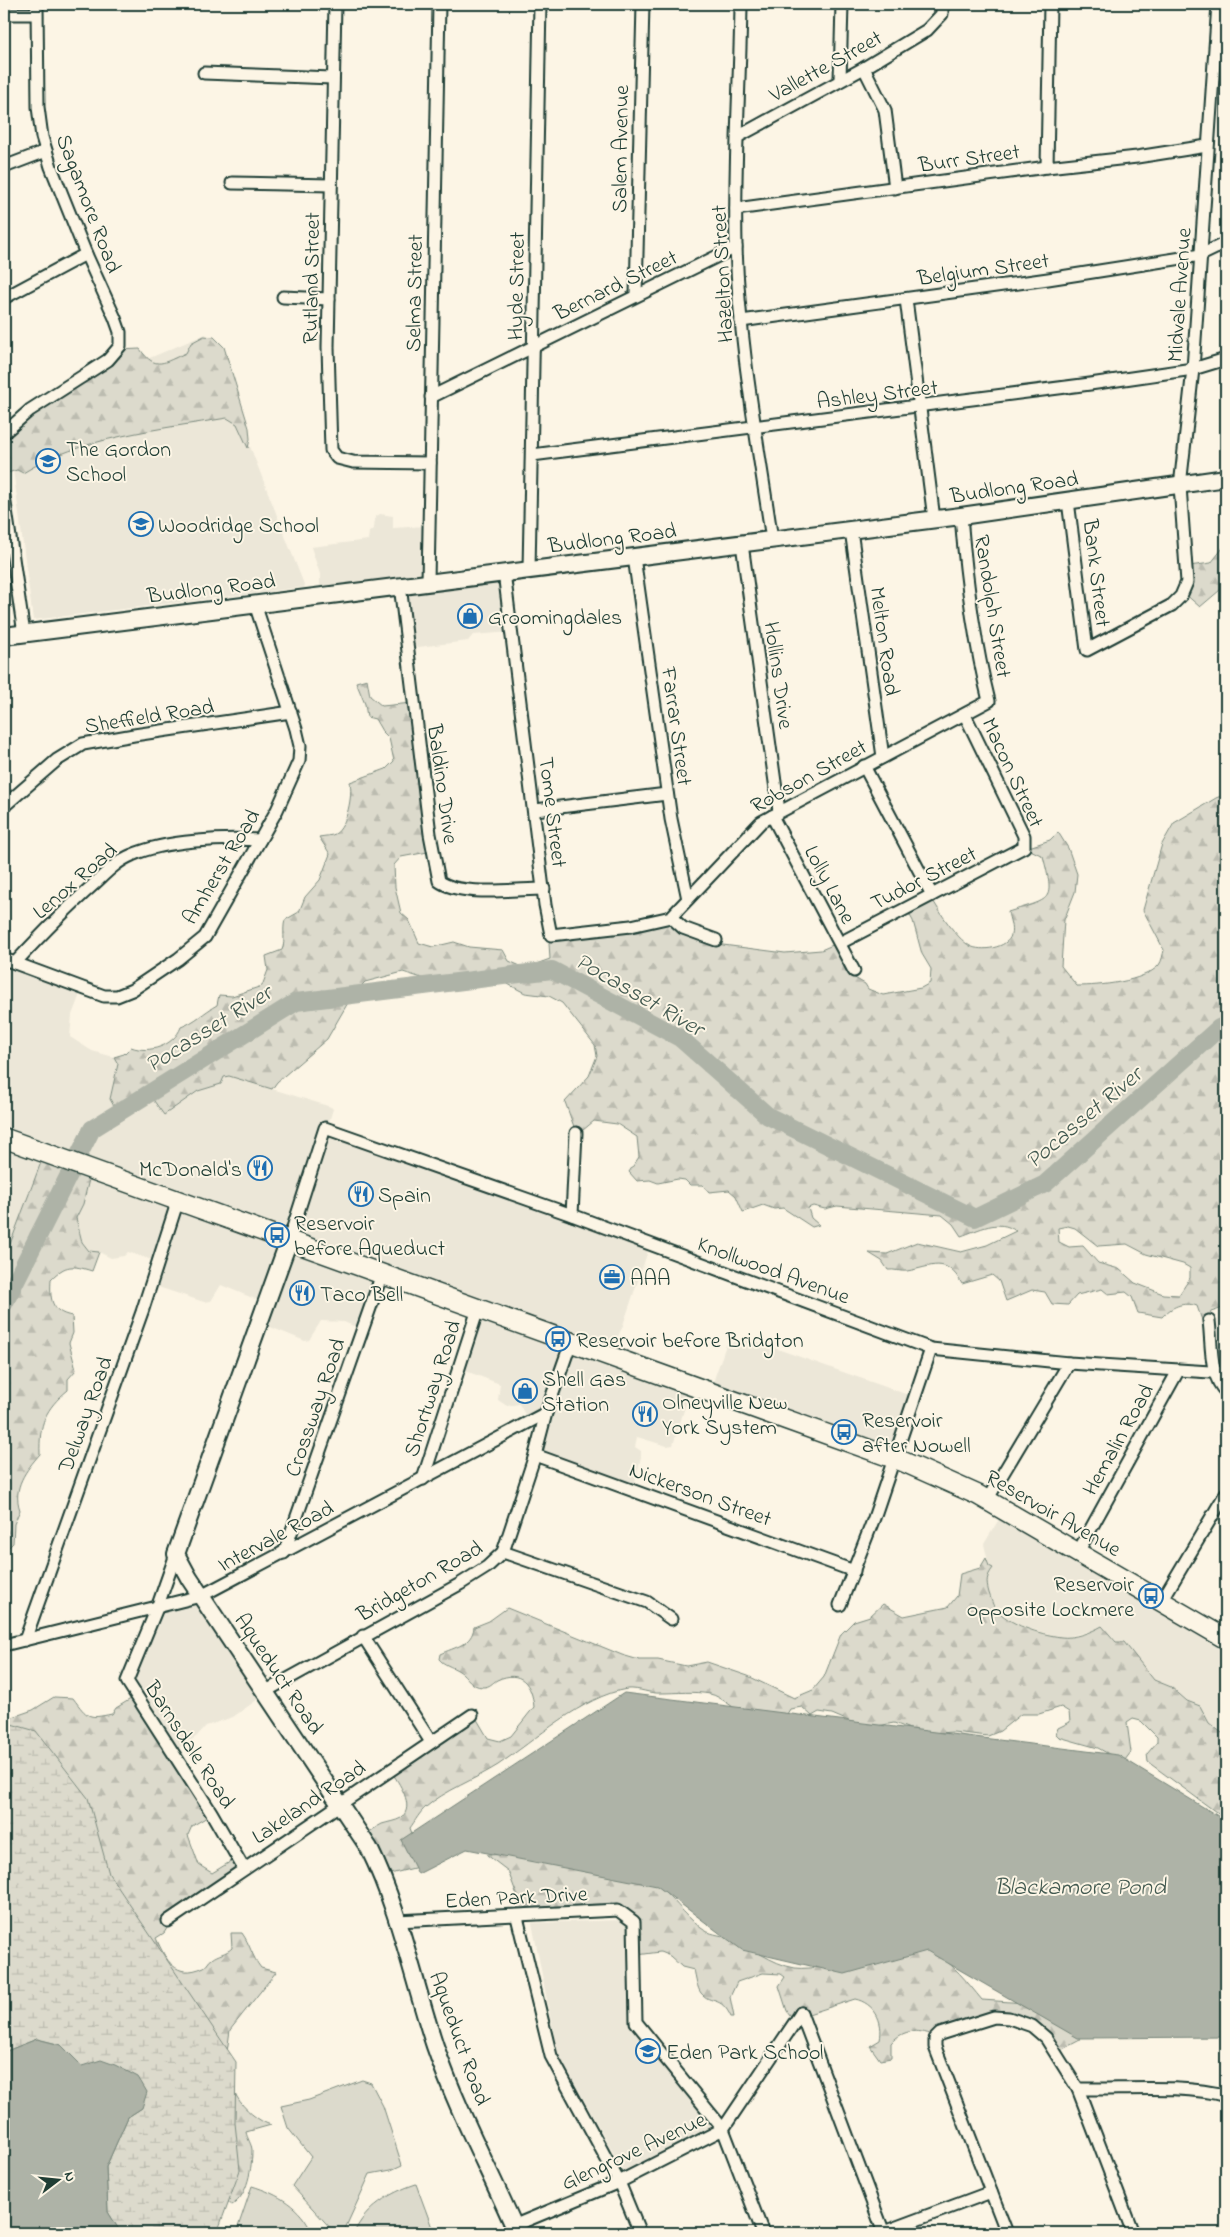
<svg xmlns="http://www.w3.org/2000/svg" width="1230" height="2237" font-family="'Indie Flower',sans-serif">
	<defs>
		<pattern id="forest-firs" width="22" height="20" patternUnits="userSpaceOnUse" patternTransform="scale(1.25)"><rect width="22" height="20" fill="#dcdacc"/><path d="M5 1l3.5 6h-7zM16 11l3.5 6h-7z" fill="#bcbcb0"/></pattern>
		<pattern id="wetland-marsh" width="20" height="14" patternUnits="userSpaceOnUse" patternTransform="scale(1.25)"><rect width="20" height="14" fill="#dcdacc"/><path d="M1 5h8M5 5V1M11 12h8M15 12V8" fill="none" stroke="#bcbcb0"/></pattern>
	</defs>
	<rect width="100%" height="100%" fill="#fcf5e5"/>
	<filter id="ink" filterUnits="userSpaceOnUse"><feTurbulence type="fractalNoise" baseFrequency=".02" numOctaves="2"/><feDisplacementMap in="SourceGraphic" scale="10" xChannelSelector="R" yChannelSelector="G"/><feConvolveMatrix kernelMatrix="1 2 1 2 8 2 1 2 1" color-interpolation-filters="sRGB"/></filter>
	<g filter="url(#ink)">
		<!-- built -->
		<g fill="#ece7d8">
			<path d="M206 334 305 587 33 620 10 446 98 380Z"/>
			<path d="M380 514 393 516V528L426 526 429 580 498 574 511 632 473 635 468 641 410 648 401 589 320 595V574L311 547 368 540 369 532 374 529 375 517Z"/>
			<path d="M4 959 82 989 72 1015 70 1037 92 1051 114 1057 118 1063 110 1099 149 1094 164 1115 198 1091 221 1084 224 1077 230 1076 331 1107 333 1109 328 1125 649 1248 622 1328 609 1355 691 1388 673 1445 667 1446 637 1437 635 1447 641 1451V1457L633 1490 535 1455 544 1419 528 1420 519 1404 507 1406 498 1400 500 1384 458 1368 478 1311 386 1275 361 1329 344 1322 321 1321 309 1340 305 1341 258 1322 260 1301 221 1285 211 1301 204 1302 152 1285 158 1262 128 1252 124 1256 111 1258 99 1252 89 1251 82 1242 76 1218 83 1204 43 1157 4 1260Z"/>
			<path d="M746 1338 914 1397 898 1452 710 1391 726 1345Z"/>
			<path d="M1004 1511 1226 1639V1736L1209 1723 1200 1706 1187 1701 1171 1687 1154 1680 1124 1642H1116L1113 1637 1105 1632 1094 1630 1063 1638 1027 1628 1009 1620 994 1607 986 1583 988 1575 993 1568 989 1566 984 1544Z"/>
			<path d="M201 1597 265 1694 233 1717 206 1726 196 1737 173 1752 125 1681 147 1615 153 1609Z"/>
			<path d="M623 1920 629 1931 630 2016 716 2129 624 2172 557 2052 532 1923Z"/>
		</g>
		<!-- forest -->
		<g fill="url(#forest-firs)" stroke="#7e8c80" fill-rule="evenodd">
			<path d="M204 336 214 337 224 347 249 428 250 439 248 448 237 424 227 418C161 429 80 437 23 473L17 470 4 474V433L118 350 140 349C156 372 164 362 186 353L191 343Z"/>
			<path d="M1226 544V585L1200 607 1184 593 1189 566 1211 563Z"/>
			<path d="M367 679 370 696 382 706 412 703 433 851 401 857 394 865 395 887 401 913 409 920 419 943 433 947 454 942 469 947 503 950 509 961 525 968 550 959 549 943 554 935 667 921 697 937 723 945 785 953 821 950 835 944 853 977 865 984 868 989 883 995 921 988 930 983 931 969 922 954 913 921 907 910 931 897C939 911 956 938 970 946 981 952 1008 948 1011 935 1013 928 1009 918 1008 912 1052 898 1055 903 1043 856L1026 848 1050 840 1058 832 1068 848 1077 874 1075 892 1064 920 1061 966 1077 986C1099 986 1144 982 1159 965 1162 961 1163 954 1164 950L1143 910 1162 844 1174 823 1216 798 1226 794V1307L1211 1312 1204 1326 1197 1306C1183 1301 1171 1307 1162 1317L1138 1313 1132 1297 1126 1292 1108 1294 1102 1289 1077 1295 1068 1305 1052 1304 1045 1292 1032 1290 1006 1301 999 1281 992 1275 962 1284C946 1255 932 1267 907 1271 901 1272 894 1269 888 1270L882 1261 869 1253 887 1254 917 1242 961 1252 987 1245 1016 1231C998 1218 979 1230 961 1236L953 1224 942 1215 837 1206 825 1209 813 1206 808 1208 811 1218 819 1225 812 1227 783 1208 774 1209 763 1205 743 1212 736 1196 729 1190 709 1192 703 1185H690L685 1180 678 1179 658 1183 650 1180 637 1181 629 1172 639 1157 637 1137 617 1124 594 1121 577 1135 565 1102 589 1076 597 1056 595 1045 562 1003 549 996 525 993 500 980 474 986 456 981 428 980 403 972 365 982 353 994 327 1039 277 1082 272 1089 229 1076 224 1077 221 1084 198 1091 164 1115 149 1094 115 1108 110 1099 118 1064 114 1057 124 1054 131 1047C149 1054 174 1046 181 1027 195 1022 204 1012 217 1005L219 995 232 996 262 986 268 970 266 956 282 950C286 940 282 931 285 920L299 912 305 897 320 880 330 854 319 837C324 836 331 836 335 834 347 827 353 794 350 782L386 769 394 761 389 738 382 731 375 719 367 717 365 704 356 682ZM1068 1226 1075 1228 1098 1246 1127 1244 1146 1254 1183 1264 1190 1268V1278L1179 1295 1163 1294 1135 1283 1119 1269 1098 1263 1083 1246 1069 1247 1059 1242 1058 1228Z"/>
			<path d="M43 1157 91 1171 83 1204 76 1218 82 1242 89 1251 99 1252 92 1271C72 1265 66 1264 51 1279 50 1298 50 1312 72 1316L73 1333 69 1343 76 1370 68 1379V1390C45 1409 39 1424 40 1454 26 1470 12 1488 20 1510L14 1524 13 1543 7 1549 4 1562V1260Z"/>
			<path d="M986 1558 989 1566 993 1568C986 1577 986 1582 989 1593 991 1598 992 1604 995 1608 1009 1625 1039 1634 1061 1637 1073 1639 1092 1632 1102 1626L1116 1642H1124L1154 1680 1171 1687 1187 1701 1200 1706 1209 1723 1226 1736V1815L1216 1812 1148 1762 1147 1754 1157 1742V1737L1141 1721 1133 1719 1127 1723 1131 1752 1125 1760 1116 1758 1098 1748 1059 1737 1056 1734 1058 1728 1070 1722 1069 1712 1061 1707 1039 1714H1021L1000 1731 988 1736 953 1732 923 1734 894 1723 871 1727 860 1726 832 1714 819 1712 812 1716 802 1707 790 1709 784 1719C772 1717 758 1717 746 1714 734 1710 721 1696 710 1694 694 1691 677 1693 661 1693 650 1694 640 1688 627 1689 583 1696 535 1740 498 1765 476 1779 444 1791 426 1807 420 1812 415 1821 410 1828L419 1853 418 1867 382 1876 365 1835C371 1831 376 1827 382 1824 388 1822 396 1821 401 1818 416 1806 398 1782 391 1771L475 1716 488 1738 500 1741 511 1736 534 1707C532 1684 521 1669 497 1680 492 1683 490 1687 483 1687 470 1687 468 1676 459 1671 451 1666 444 1665 439 1659L440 1654C455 1647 472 1645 474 1627L489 1621 507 1608 622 1655 639 1660H658L686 1666 707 1662 748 1676 794 1698 813 1690 824 1677 841 1634 854 1621 870 1616 883 1604 904 1616 948 1607 957 1596 960 1574 980 1568Z"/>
			<path d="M54 1697 73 1698C88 1718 88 1719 112 1714L116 1708 134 1697 214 1813 192 1826 188 1835 199 1865 212 1873 238 1857 244 1868 172 1920 164 1933 156 1938C166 1960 175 1980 204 1967 208 1965 208 1961 212 1959 218 1954 226 1954 232 1948L231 1933H242C250 1944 252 1957 261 1968L276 1972 230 2030 225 2067C231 2077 232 2087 237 2097 244 2109 258 2121 271 2125L246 2132C247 2138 252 2145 252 2150 252 2167 248 2196 232 2205L219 2196 4 1917V1720L33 1710Z"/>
			<path d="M508 1854 655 1883C672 1896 684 1915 701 1928 710 1935 719 1934 729 1938 751 1946 771 1964 795 1968 825 1972 916 1942 933 1952 953 1963 967 1982 982 2000L1025 2003 1083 2029 1080 2040 1059 2051 1051 2042 1018 2023 969 2024 937 2037C920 2029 904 2028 891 2043V2058L880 2060 870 2046 880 2040C884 2021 874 2003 855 1999L793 2019 787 2011 779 1986 785 1977 781 1974 763 1973 737 1982 730 1997 734 2017H731C721 1995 711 2005 701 1993 697 1988 696 1977 694 1970L682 1967 670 1956 660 1952 637 1955 635 1929 623 1913 517 1915V1895L508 1871 487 1855Z"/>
		</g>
		<!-- wetland -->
		<path fill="url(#wetland-marsh)" stroke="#7e8c80" d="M4 1722 36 1731 88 1798 109 1874 236 2062 235 2123 240 2170 217 2233H121L108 2212 106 2167 128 2117 142 2108 82 2066 61 2045 37 2039 4 2052Z"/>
		<!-- pitch -->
		<g fill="#dcdacc" stroke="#7e8c80">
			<path d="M362 2080 371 2083 383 2106 402 2165 391 2170 370 2174 344 2231 335 2233 292 2186 311 2157 288 2128 281 2106 309 2100Z"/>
			<path d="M416 2184 434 2233H354C366 2207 389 2193 416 2184Z"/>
			<path d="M252 2186C278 2194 301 2207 312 2233H236Z"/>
		</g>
		<!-- water -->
		<g fill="#aeb3a7" stroke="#758479">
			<path d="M624 1693 1118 1755 1226 1821V2037L1078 2038 927 1951 845 1974 742 1950 657 1886 467 1849 418 1874 401 1840Z"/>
			<path d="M37 2039 61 2045 82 2066 101 2060 115 2065 138 2077 147 2092 142 2108 128 2117 106 2167 108 2212 121 2233H4V2052Z"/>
		</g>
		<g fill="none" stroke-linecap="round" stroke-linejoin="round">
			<!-- river -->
			<path stroke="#aeb3a7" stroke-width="18" d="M4 1304 92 1129 296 1002 552 970 680 1038 768 1116 975 1218 1045 1184 1219 1028 1226 1025"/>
			<defs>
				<g id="street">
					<path d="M335 4 328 347 331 450 337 458 353 462 430 463"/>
					<path d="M741 4C740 84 734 166 736 246 739 345 758 443 772 540"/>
					<path d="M4 14H36"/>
					<path d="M864 68 885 110 895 188"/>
					<path d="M204 73 332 78"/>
					<path d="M840 80 842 4"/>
					<path d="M739 136 864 68 927 30 942 14V4"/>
					<path d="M4 167 46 151"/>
					<path d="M1047 167 1050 4"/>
					<path d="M232 183 331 185"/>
					<path d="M736 209 1047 167 1137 157 1207 146"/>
					<path d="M636 295 643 4"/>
					<path d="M283 297 329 299"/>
					<path d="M4 298 86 254"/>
					<path d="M906 299 934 519"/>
					<path d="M741 321 1048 279 1201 255 1226 243"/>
					<path d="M431 397 736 247"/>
					<path d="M4 433 30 410 108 360 120 346V332L115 318 86 254 51 167 42 137 38 107 37 4"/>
					<path d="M532 455 1090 384 1193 369 1226 359"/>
					<path d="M4 496 24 634"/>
					<path d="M1068 501 1087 650 1172 605 1181 596 1187 582 1180 486 1193 369 1218 4"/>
					<path d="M851 530 883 757"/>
					<path d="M742 544 779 811"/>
					<path d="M634 557 671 819 688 899"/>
					<path d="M529 570 540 4"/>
					<path d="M504 572 545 905 551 935 631 926 671 917"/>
					<path d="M428 582 439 4"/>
					<path d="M400 585 430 834 439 881C460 897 517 889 544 889"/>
					<path d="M864 766 932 895"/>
					<path d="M4 806 57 760 83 744 134 735 291 712"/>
					<path d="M535 810 667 794"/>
					<path d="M772 816 854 971"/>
					<path d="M671 917 761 822 989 701C974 641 966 578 961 516"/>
					<path d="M671 917 683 928 716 940"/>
					<path d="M840 943 1024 847V836L965 715"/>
					<path d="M4 959 104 996H117L132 990 178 959 205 937 277 810 299 761 300 746 296 729 255 604"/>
					<path d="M15 963C40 936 65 910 93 885 105 874 117 861 132 855 166 840 223 838 260 840"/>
					<path d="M572 1215 576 1133"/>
					<path d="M289 1240 325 1128 572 1215 931 1349 1069 1363 1226 1373"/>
					<path d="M1209 1321C1212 1343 1209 1376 1226 1392"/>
					<path d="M535 1455 854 1571"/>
					<path d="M423 1479 478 1309"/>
					<path d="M987 1500 1069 1363"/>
					<path d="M503 1552 647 1602 671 1619"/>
					<path d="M1078 1552 1178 1371"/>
					<path d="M284 1553 382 1274"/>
					<path d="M176 1554 157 1608 127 1681 211 1812 244 1869"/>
					<path d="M1161 1602 1226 1493"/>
					<path d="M840 1605 874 1518 931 1349"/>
					<path d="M363 1636 431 1742"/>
					<path d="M25 1640 142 1312 178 1200"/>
					<path d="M4 1645 201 1596 546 1413"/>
					<path d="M266 1691 460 1584 487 1567 503 1552 535 1455 546 1413 571 1342"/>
					<path d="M517 1917 551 2056 619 2182 640 2233"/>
					<path d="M168 1921 472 1715"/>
					<path d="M397 1921 618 1910 634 1922 636 2022 723 2129 763 2233"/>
					<path d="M801 2013 884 2233"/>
					<path d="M1078 2089C1122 2090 1185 2084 1226 2096"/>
					<path d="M513 2226 619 2182 723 2129 801 2013"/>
					<path d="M881 2233 991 2192"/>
					<path d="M1007 2233 935 2047V2039L940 2034 994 2017 1009 2018 1032 2026 1046 2038 1078 2089 1133 2233"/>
				</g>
				<g id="secondary">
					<path d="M4 636 961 516 1226 478"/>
					<path d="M289 1240 176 1554 189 1578 369 1848C400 1911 413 1980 435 2046 457 2110 490 2171 517 2233"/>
				</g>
				<path id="primary" d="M4 1138 904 1462 978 1495 1226 1639"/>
			</defs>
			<!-- street casing -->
			<use href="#street" stroke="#1f3d34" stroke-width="15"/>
			<!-- secondary casing -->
			<use href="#secondary" stroke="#1f3d34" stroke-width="20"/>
			<!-- primary casing -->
			<use href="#primary" stroke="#1f3d34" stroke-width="22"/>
			<!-- street -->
			<use href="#street" stroke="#fcf5e5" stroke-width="11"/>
			<!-- secondary -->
			<use href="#secondary" stroke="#fcf5e5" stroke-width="16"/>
			<!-- primary -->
			<use href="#primary" stroke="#fcf5e5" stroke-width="19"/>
		</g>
	</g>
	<!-- icons -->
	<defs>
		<symbol id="school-ring" viewBox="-11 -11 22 22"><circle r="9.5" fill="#fcf5e5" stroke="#1f6fb2" stroke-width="1.5"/><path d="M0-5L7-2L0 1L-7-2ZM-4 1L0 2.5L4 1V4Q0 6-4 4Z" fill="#1f6fb2"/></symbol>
		<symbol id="shop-ring" viewBox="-11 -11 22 22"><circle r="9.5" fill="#fcf5e5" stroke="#1f6fb2" stroke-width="1.5"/><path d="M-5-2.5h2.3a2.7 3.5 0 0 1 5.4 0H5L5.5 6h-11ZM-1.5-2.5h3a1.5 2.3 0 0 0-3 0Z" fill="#1f6fb2"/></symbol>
		<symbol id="restaurant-ring" viewBox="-11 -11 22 22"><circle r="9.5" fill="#fcf5e5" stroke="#1f6fb2" stroke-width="1.5"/><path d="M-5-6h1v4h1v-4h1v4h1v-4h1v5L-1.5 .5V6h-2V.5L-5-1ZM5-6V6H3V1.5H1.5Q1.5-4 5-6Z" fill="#1f6fb2"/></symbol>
		<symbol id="bus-ring" viewBox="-11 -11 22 22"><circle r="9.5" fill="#fcf5e5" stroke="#1f6fb2" stroke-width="1.5"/><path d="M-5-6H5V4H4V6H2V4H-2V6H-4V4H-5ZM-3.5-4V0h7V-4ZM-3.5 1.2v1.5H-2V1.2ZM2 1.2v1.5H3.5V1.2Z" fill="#1f6fb2"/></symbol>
		<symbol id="office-ring" viewBox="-11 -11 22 22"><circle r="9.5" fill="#fcf5e5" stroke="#1f6fb2" stroke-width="1.5"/><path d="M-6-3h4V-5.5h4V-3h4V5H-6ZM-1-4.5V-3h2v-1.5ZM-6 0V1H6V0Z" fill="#1f6fb2"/></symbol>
	</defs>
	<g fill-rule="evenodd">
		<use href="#school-ring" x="34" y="447" width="28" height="28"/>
		<use href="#school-ring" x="127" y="510" width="28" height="28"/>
		<use href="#shop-ring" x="456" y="602" width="28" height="28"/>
		<use href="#restaurant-ring" x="246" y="1154" width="28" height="28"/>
		<use href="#restaurant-ring" x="347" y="1180" width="28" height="28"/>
		<use href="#bus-ring" x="263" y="1221" width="28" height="28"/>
		<use href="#office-ring" x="598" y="1263" width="28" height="28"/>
		<use href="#restaurant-ring" x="288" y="1279" width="28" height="28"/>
		<use href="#bus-ring" x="544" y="1325" width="28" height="28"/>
		<use href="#shop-ring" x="511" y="1377" width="28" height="28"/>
		<use href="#restaurant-ring" x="631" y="1400" width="28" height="28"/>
		<use href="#bus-ring" x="830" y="1418" width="28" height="28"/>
		<use href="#bus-ring" x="1137" y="1582" width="28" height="28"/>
		<use href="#school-ring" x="634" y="2037" width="28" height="28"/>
	</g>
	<g text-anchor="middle" stroke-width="4" stroke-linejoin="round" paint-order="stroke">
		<!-- street labels -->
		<g font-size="22" fill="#1f3d34" stroke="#fcf5e5">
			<text transform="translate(825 65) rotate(-29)" y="8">Vallette Street</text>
			<text transform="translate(619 149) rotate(-89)" y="8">Salem Avenue</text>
			<text transform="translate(969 157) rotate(-8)" y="8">Burr Street</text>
			<text transform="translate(90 203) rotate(69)" y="8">Sagamore Road</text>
			<text transform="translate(983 268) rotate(-8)" y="8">Belgium Street</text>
			<text transform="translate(721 274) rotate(-93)" y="8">Hazelton Street</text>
			<text transform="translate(310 278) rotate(-89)" y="8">Rutland Street</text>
			<text transform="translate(615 284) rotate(-26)" y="8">Bernard Street</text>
			<text transform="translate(515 286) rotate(-89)" y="8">Hyde Street</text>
			<text transform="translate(413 293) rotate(-89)" y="8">Selma Street</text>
			<text transform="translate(1178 295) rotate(-86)" y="8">Midvale Avenue</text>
			<text transform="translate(877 393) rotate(-7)" y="8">Ashley Street</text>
			<text transform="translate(1014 486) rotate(-8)" y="8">Budlong Road</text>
			<text transform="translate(612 537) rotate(-7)" y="8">Budlong Road</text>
			<text transform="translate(1098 573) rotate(83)" y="8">Bank Street</text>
			<text transform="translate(211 587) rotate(-7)" y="8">Budlong Road</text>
			<text transform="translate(994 606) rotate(81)" y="8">Randolph Street</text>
			<text transform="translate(886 641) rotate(82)" y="8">Melton Road</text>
			<text transform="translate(780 675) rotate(82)" y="8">Hollins Drive</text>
			<text transform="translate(149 715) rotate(-9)" y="8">Sheffield Road</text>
			<text transform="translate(678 726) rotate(82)" y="8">Farrar Street</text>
			<text transform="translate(1014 772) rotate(65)" y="8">Macon Street</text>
			<text transform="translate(808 775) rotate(-29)" y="8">Robson Street</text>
			<text transform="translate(444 784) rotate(82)" y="8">Baldino Drive</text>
			<text transform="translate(554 812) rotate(83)" y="8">Tome Street</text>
			<text transform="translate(220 866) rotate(-59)" y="8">Amherst Road</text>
			<text transform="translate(923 877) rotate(-27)" y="8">Tudor Street</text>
			<text transform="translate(74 880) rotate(-41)" y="8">Lenox Road</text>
			<text transform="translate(831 884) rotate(62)" y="8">Lolly Lane</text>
			<text transform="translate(774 1269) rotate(20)" y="8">Knollwood Avenue</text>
			<text transform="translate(431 1388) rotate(-72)" y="8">Shortway Road</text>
			<text transform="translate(314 1407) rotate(-71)" y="8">Crossway Road</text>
			<text transform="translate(84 1414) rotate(-70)" y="8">Delway Road</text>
			<text transform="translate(1117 1439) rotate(-61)" y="8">Hemalin Road</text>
			<text transform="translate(701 1493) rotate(20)" y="8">Nickerson Street</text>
			<text transform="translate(1054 1512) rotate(30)" y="8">Reservoir Avenue</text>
			<text transform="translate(275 1535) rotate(-28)" y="8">Intervale Road</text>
			<text transform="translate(419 1580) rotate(-30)" y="8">Bridgeton Road</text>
			<text transform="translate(280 1673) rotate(56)" y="8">Aqueduct Road</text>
			<text transform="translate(191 1744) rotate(57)" y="8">Barnsdale Road</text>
			<text transform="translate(308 1801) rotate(-34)" y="8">Lakeland Road</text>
			<text transform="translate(516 1896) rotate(-3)" y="8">Eden Park Drive</text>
			<text transform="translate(461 2038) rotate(70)" y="8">Aqueduct Road</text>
			<text transform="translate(633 2150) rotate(-25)" y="8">Glengrove Avenue</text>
		</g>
		<!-- poi labels -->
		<g font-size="22" fill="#1f3d34" stroke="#fcf5e5" text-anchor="start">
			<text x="66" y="456">The Gordon<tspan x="66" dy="25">School</tspan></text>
			<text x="158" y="532">Woodridge School</text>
			<text x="488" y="624">Groomingdales</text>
			<text x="242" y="1176" text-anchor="end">McDonald's</text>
			<text x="378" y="1202">Spain</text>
			<text x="294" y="1230">Reservoir<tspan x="294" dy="25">before Aqueduct</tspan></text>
			<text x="630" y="1285">AAA</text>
			<text x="320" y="1301">Taco Bell</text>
			<text x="576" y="1347">Reservoir before Bridgton</text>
			<text x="542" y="1386">Shell Gas<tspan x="542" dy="25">Station</tspan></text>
			<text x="662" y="1409">Olneyville New<tspan x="662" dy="25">York System</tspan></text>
			<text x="862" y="1427">Reservoir<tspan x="862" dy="25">after Nowell</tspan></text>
			<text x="1134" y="1591" text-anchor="end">Reservoir<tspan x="1134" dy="25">opposite Lockmere</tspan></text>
			<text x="666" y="2059">Eden Park School</text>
		</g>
		<!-- water labels -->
		<g font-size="24" font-style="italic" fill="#435a51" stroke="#fcf5e5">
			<text transform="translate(640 994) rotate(30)" y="8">Pocasset River</text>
			<text transform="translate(208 1028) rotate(-32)" y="8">Pocasset River</text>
			<text transform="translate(1083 1117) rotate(-40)" y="8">Pocasset River</text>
			<text x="1080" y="1894">Blackamore Pond</text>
		</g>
	</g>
	<!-- margin -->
	<rect width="1230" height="2237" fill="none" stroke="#fcf5e5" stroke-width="20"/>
	<rect x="10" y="10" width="1210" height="2217" fill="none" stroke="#1f3d34" stroke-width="2" filter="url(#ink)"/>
	<!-- north arrow -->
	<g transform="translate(58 2180) rotate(74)" stroke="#fcf5e5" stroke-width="4" paint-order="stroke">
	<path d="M0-4L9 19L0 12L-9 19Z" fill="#1f3d34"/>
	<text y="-8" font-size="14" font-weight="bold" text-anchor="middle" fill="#1f3d34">N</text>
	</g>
</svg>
